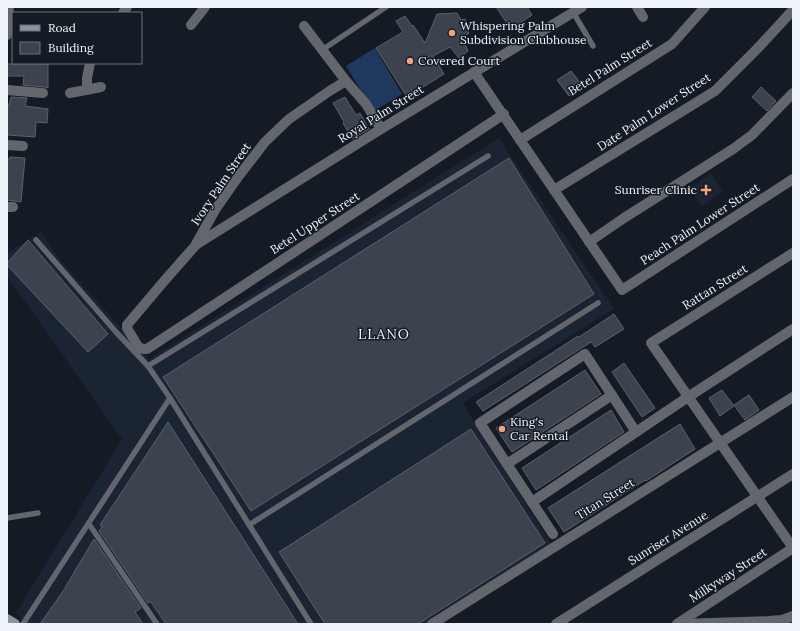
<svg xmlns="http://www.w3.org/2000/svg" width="800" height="631" font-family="Lora,serif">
	<rect width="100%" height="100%" fill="#151b25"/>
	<!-- built -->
	<g fill="#1a2433">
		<path d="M499 138 614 309 463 403 551 544 424 624H25L16 613 122 439 7 276V253L41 232 61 261 149 359Z"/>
		<path d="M711 174 723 192 702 206 689 188Z"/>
	</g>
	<!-- green -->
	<path fill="#1f395e" d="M375 48 402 94 374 111 346 66Z"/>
	<!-- building -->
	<g fill="#3c434e" stroke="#59616d">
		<path d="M496 7H527L532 15 511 29Z"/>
		<path d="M457 13 461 20 465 19 469 33 463 39 468 51 459 58 450 47 433 56 444 74 407 97 376 48 403 32 396 21 405 16 412 26 413 25 425 43 437 14Z"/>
		<path d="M7 64H48V88L44 87 23 85 24 76H7Z"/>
		<path d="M571 71 583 86 569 96 557 80Z"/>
		<path d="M761 87 776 101 767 111 752 97Z"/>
		<path d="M11 97 27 98 25 106 48 109 47 123 36 122 35 137 7 135V105H9Z"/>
		<path d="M345 97 356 115 360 113 369 129 352 139 343 123 344 122 333 103Z"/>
		<path d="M10 157 25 158 21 202 7 200V159H10Z"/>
		<path d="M509 158 594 294 251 511 163 377Z"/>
		<path d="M28 240 108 334 88 352 7 265V263Z"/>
		<path d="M614 314 624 329 595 347 591 342 483 411 476 402 578 336 579 337Z"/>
		<path d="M624 363 655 408 642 417 612 372Z"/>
		<path d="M585 370 601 394 512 452 496 428Z"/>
		<path d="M722 390 734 406 720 416 709 398Z"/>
		<path d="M749 395 759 410 745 420 734 405Z"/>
		<path d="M611 410 624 432 536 490 522 468Z"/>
		<path d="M168 422 298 624H166L151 602 148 603 99 531 102 527 100 525Z"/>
		<path d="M680 424 695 449 646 481 645 480 564 532 548 508Z"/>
		<path d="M471 429 545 543 418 624H325L279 552Z"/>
		<path d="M94 539 141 608 135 612 143 624H40L66 587V586Z"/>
	</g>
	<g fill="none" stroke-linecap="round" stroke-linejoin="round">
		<!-- lane -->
		<g stroke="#63676d" stroke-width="5.5">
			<path d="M573 12 593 46"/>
			<path d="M322 50 386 7"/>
			<path d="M36 240 116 332 148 366 170 398 311 624"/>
			<path d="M148 366 488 156"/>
			<path d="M7 518 38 513"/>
			<path d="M89 524 157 624"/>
			<path d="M249 525 598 303"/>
			<path d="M23 624 170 398"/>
		</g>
		<!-- street -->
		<g stroke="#63676d" stroke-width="10">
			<path d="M637 7 643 17"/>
			<path d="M123 13 127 7"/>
			<path d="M191 25 205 7"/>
			<path d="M304 26 346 81 366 104 381 129"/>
			<path d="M7 35 9 7"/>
			<path d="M474 72 622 290 793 179"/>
			<path d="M346 81 331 90 289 119 265 142 238 177 215 210 195 246 165 280 127 325V328L139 348 144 349H147L504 114"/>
			<path d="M7 90 43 93"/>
			<path d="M87 90V78L90 63"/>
			<path d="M70 93 101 87"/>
			<path d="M520 140 672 44 705 7"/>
			<path d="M7 145 23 146"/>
			<path d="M554 190 715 91 756 50 793 10"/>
			<path d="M7 207H13"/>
			<path d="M589 242 624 218 733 149 752 135 793 93"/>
			<path d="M197 244 381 129 582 7"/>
			<path d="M793 253 651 343 793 548"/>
			<path d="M507 464 612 395"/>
			<path d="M532 502 688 397 793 329"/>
			<path d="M553 534 480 423 585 354 636 432"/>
			<path d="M432 624 793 397"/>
			<path d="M556 624 793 474"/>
			<path d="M677 624 793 548"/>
			<path d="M680 624 769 621 782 620 793 616"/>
		</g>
		<!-- secondary -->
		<path stroke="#8d939c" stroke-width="10" d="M7 619 15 624"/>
	</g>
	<!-- markers -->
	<g fill="#f1a27b" stroke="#151b25" stroke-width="1.5">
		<circle cx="452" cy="33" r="4"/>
		<circle cx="410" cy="61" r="4"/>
		<path d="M704 184h4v4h4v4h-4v4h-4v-4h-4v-4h4z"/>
		<circle cx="502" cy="429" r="4"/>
	</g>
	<g text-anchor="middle" stroke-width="3" stroke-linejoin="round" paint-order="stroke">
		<!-- poi labels -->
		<g font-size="12" fill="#eff4fb" stroke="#151b25" text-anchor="start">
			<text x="460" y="30">Whispering Palm<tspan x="460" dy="14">Subdivision Clubhouse</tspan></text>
			<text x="418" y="65">Covered Court</text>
			<text x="697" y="194" text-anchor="end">Sunriser Clinic</text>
			<text x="510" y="426">King's<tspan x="510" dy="14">Car Rental</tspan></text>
		</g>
		<!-- street labels -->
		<g font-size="12" fill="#eff4fb" stroke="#151b25">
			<text transform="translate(610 67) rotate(-32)" y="4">Betel Palm Street</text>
			<text transform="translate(654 112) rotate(-33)" y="4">Date Palm Lower Street</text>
			<text transform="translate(381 114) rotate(-32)" y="4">Royal Palm Street</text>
			<text transform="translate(221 184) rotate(-56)" y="4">Ivory Palm Street</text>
			<text transform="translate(315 223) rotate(-33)" y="4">Betel Upper Street</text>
			<text transform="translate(700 224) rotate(-33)" y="4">Peach Palm Lower Street</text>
			<text transform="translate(715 287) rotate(-32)" y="4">Rattan Street</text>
			<text transform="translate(605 499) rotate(-32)" y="4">Titan Street</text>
			<text transform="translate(668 538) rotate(-32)" y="4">Sunriser Avenue</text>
			<text transform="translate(728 575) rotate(-33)" y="4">Milkyway Street</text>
		</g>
		<!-- quarter labels -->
		<g font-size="14" letter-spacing="1" fill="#eff4fb" stroke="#151b25">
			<text x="384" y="339">LLANO</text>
		</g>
	</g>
	<!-- border -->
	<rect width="800" height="631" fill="none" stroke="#eff4fb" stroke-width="16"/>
	<!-- legend -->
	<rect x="12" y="12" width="130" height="52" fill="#151b25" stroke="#6c727b"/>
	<rect x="20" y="25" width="20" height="6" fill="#8d939c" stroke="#6c727b"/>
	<text x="48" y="32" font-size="12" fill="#eff4fb">Road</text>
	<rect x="20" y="42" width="20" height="12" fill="#3c434e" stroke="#6c727b"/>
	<text x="48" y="52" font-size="12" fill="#eff4fb">Building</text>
</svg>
